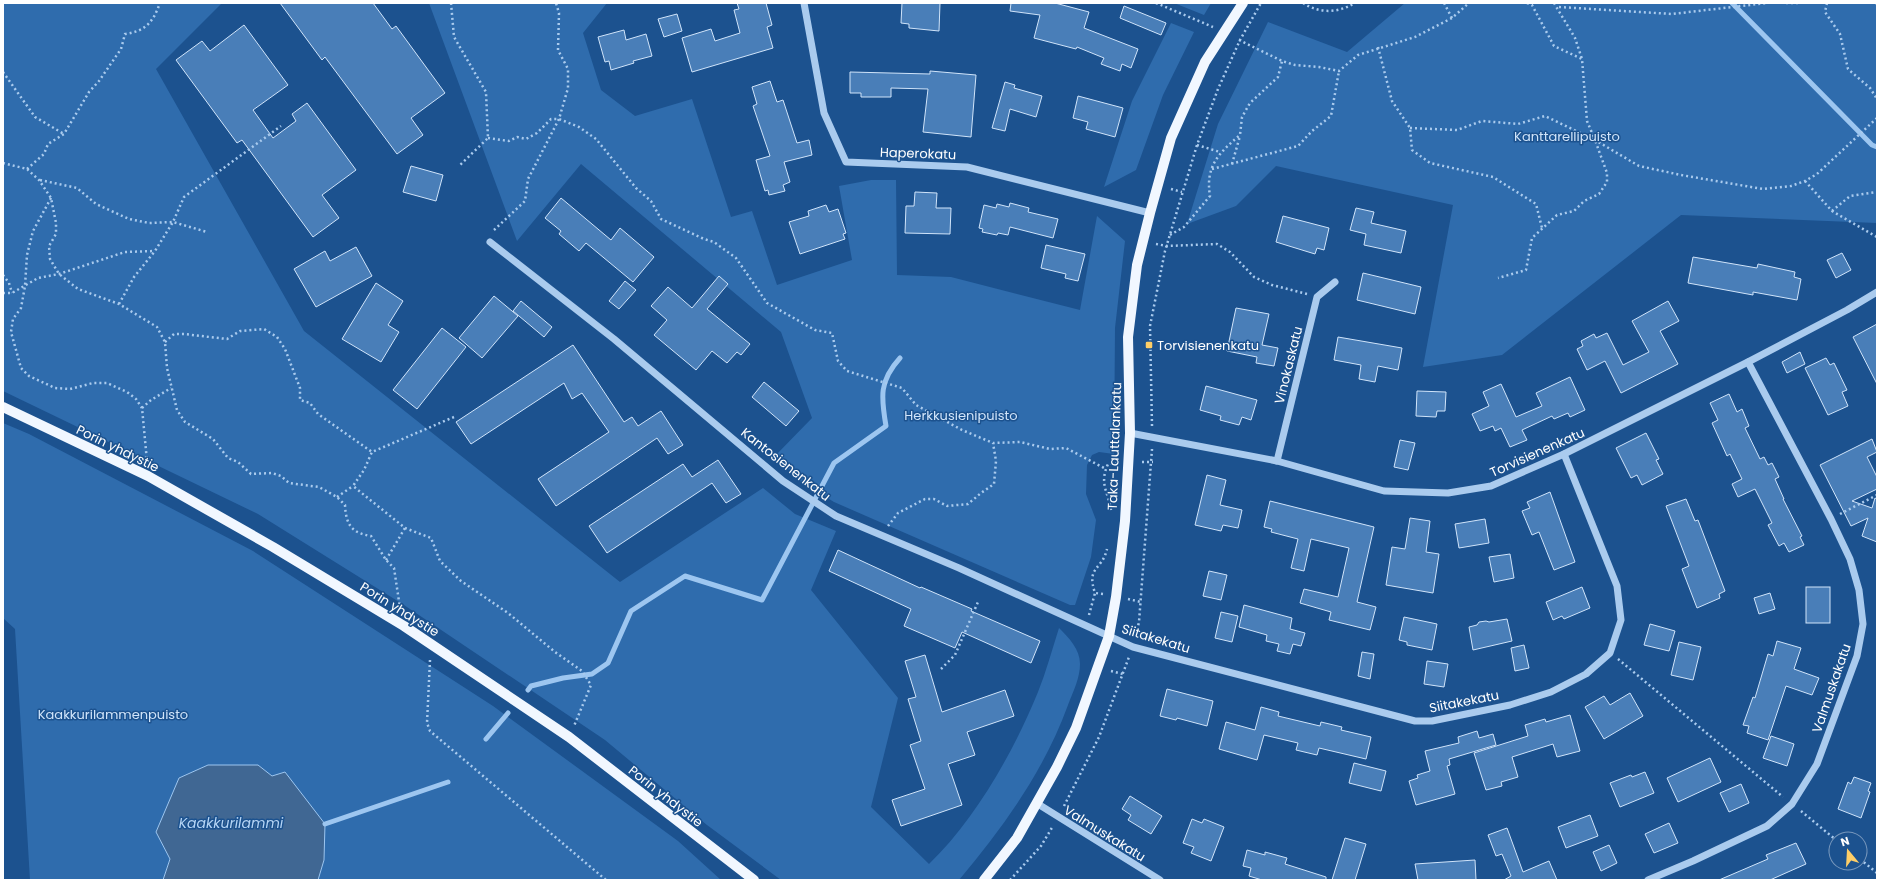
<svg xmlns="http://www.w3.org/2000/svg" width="1880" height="883" font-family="Poppins,sans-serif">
	<rect width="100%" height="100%" fill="#1c528f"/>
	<!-- green -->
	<g fill="#2f6cad">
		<path d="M3 3H222L156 69 304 331 620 582 763 488 795 514 836 531 811 590 898 698 871 807 929 864C975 820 1014 751 1038 692 1046 672 1052 650 1059 628 1069 638 1080 649 1080 664 1080 678 1073 692 1068 705 1044 771 1004 826 959 880H781L707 825 605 740 404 605 258 514 3 391Z"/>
		<path d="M429 3H607L583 33 601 90 635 116 692 99 731 217 752 211 777 285 852 260 839 186 871 180H896L897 275 951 277 1080 310 1097 216 1125 241 1115 328 1114 454 1099 452 1092 455 1087 465 1086 494 1096 520 1091 557 1075 605H1070L834 502 800 481 775 456 812 418 781 332 581 164 517 241Z"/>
		<path d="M1174 3H1211L1204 15Z"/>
		<path d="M1405 3H1877V223L1681 215 1502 355 1423 367 1453 205 1276 166 1236 206 1187 224 1218 124 1268 22 1347 52Z"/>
		<path d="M1171 23 1194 32 1163 95 1136 170 1104 187 1132 101Z"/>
		<path d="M3 423 29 434 253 551 493 706 678 841 721 880H318L324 860 272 776 258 765H208L179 778 170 859 163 880H30L15 629 3 618Z"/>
	</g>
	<!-- water -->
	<path fill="#406793" stroke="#9dc6f0" d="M208 765H258L272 776 285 772 325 824 324 860 318 880H163L170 859 156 832 179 778Z"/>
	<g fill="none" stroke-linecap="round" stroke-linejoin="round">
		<!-- stream -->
		<g stroke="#9dc6f0" stroke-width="5">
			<path d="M1732 3 1872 145 1877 147"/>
			<path d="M528 690 531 686 563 678 592 674 608 663 631 611 685 576 762 600 834 463 886 426C881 397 879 381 900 358"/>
			<path d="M486 739 508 713"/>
			<path d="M325 824 448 782"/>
		</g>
	</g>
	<!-- building -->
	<g fill="#497eb8" stroke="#d0e4fa">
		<path d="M280 3H373L392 29 396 26 445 93 411 118 423 135 397 154 325 57 322 60Z"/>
		<path d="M737 3H766L772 25 767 27 773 48 692 72 682 38 711 29 715 41 740 33 734 10 739 9Z"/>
		<path d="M902 3H940L939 31 909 28V24L901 23Z"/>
		<path d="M1011 3H1055L1089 12 1084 28 1138 49 1131 68 1122 64 1120 71 1101 64 1104 58 1077 47 1076 49 1034 38 1040 15 1010 11Z"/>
		<path d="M1124 6 1166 23 1161 35 1120 18Z"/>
		<path d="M677 14 682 31 664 37 658 19Z"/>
		<path d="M244 25 288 85 253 110 273 138 296 121 292 114 307 103 356 170 322 195 339 218 313 237 242 140 237 143 176 60 202 41 210 51Z"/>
		<path d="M624 30 626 40 646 34 652 56 633 61 634 63 611 70 609 61 605 62 598 37Z"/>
		<path d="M930 71 976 75 971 137 923 132 928 89 891 88V97H861V93H850V72L930 74Z"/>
		<path d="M770 81 777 102 783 100 797 143 809 140 812 155 784 162 790 182 783 185 785 191 769 195 768 190 765 191 756 160 770 156 753 106 757 104 752 87Z"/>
		<path d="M1005 82 1015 85 1014 88 1042 96 1036 117 1010 109 1005 131 992 128Z"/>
		<path d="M1078 96 1123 108 1115 137 1086 129 1088 122 1073 118Z"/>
		<path d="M411 166 443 175 436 201 403 192Z"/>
		<path d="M915 192 937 193 936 208H951L950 234 905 233 906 206H914Z"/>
		<path d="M561 198 611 240 620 228 654 257 633 282 586 243 579 251 559 234 561 231 545 218Z"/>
		<path d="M1010 203 1029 208 1028 212 1058 219 1053 238 1010 227 1008 235 998 233 997 235 982 232 983 229 979 228 984 205 996 208 997 204 1009 207Z"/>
		<path d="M826 205 829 212 838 209 846 233 843 234 845 239 800 254 789 222 809 216 808 211Z"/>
		<path d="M1356 208 1374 212 1371 223 1406 231 1401 253 1364 245 1366 234 1350 230Z"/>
		<path d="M1283 216 1329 228 1324 250 1317 248 1315 254 1276 242Z"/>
		<path d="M1046 245 1085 254 1078 281 1065 278 1066 274 1041 268Z"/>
		<path d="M356 247 372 276 316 307 294 269 325 251 330 261Z"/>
		<path d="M1842 253 1851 270 1836 278 1827 260Z"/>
		<path d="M1693 257 1757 268 1758 264 1795 272 1794 277 1801 279 1797 300 1753 292V295L1688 283Z"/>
		<path d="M1363 273 1421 287 1415 314 1357 300Z"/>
		<path d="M719 276 728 284 707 309 750 344 741 355 737 352 727 363 712 351 696 370 654 335 667 320 651 306 668 287 692 308Z"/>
		<path d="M625 281 636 290 619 309 609 301Z"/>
		<path d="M376 283 403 301 388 325 399 332 381 362 342 339Z"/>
		<path d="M494 296 518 316 482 358 459 338Z"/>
		<path d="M521 301 552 327 544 337 513 311Z"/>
		<path d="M1668 301 1679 321 1660 331 1678 364 1621 393 1605 361 1587 370 1577 349 1583 346 1581 341 1594 334 1596 338 1607 333 1623 365 1649 352 1632 321Z"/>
		<path d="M1236 308 1269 314 1262 345 1278 348 1274 366 1256 363 1257 357 1227 351Z"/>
		<path d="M1877 324V384L1853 337Z"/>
		<path d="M442 328 466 347 417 409 393 390Z"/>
		<path d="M1338 337 1402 348 1398 370 1378 366 1375 382 1359 379 1361 365 1334 360Z"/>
		<path d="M573 345 624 422 632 417 638 426 661 411 683 445 668 454 657 438 556 506 538 479 609 432 582 393 572 399 564 383 471 444 456 422Z"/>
		<path d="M1800 352 1805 364 1787 373 1782 362Z"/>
		<path d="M1826 358 1830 365 1834 363 1847 390 1842 392 1848 406 1828 415 1805 368Z"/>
		<path d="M1570 377 1585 410 1570 417 1568 413 1554 419 1552 416 1522 430 1527 440 1510 447 1501 428 1495 431 1493 426 1480 431 1472 414 1489 406 1483 392 1501 384 1516 417 1542 406 1536 393Z"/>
		<path d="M764 382 799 411 786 426 752 397Z"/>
		<path d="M1206 386 1257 400 1251 420 1242 417 1239 425 1220 420 1221 416 1200 410Z"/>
		<path d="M1417 391 1446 392 1445 411H1437L1436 417 1416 416Z"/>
		<path d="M1729 394 1737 412 1742 409 1749 426 1745 428 1760 459 1764 457 1768 465 1772 463 1779 477 1775 479 1784 499H1783L1802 536 1800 537 1804 545 1789 552 1784 543 1779 546 1768 525 1772 523 1755 489 1738 497 1732 484 1742 479 1730 454 1727 456 1712 423 1718 420 1710 403Z"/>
		<path d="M1646 433 1659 459 1656 460 1663 474 1642 485 1637 475 1631 478 1616 448Z"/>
		<path d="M1872 439 1877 452 1867 457 1877 477V489L1852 501 1872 508 1875 498 1877 499V542L1862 536 1868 518 1851 526 1820 465Z"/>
		<path d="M1400 440 1415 443 1408 470 1394 467Z"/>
		<path d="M718 460 741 494 726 503 712 483 607 553 589 526 683 464 692 477Z"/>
		<path d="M1207 475 1226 480 1220 505 1242 510 1238 528 1223 525 1221 531 1195 525Z"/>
		<path d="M1550 492 1575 562 1554 570 1539 532 1532 535 1522 511 1530 508 1527 502Z"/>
		<path d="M1686 499 1695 521 1698 520 1725 591 1719 594 1720 598 1697 608 1682 569 1689 566 1666 506Z"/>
		<path d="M1270 501 1374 527 1357 602 1376 607 1370 630 1329 620 1331 612 1300 603 1304 589 1338 597 1349 548 1311 539 1304 571 1291 568 1298 539 1271 532 1272 529 1264 527Z"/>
		<path d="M1410 518 1430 521 1426 552 1439 554 1433 593 1386 585 1392 547 1405 549Z"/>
		<path d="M1485 519 1489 543 1459 548 1455 524Z"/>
		<path d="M838 550 920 588 921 587 972 609 971 611 1040 641 1031 663 962 632 955 648 904 626 911 609 829 571Z"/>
		<path d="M1510 554 1514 578 1494 582 1489 557Z"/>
		<path d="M1209 571 1227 575 1221 600 1203 596Z"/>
		<path d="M1582 587 1590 608 1564 619 1562 616 1553 620 1546 602Z"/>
		<rect x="1806" y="587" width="24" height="36"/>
		<path d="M1770 593 1775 609 1759 614 1754 598Z"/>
		<path d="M1244 605 1292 618 1290 629 1305 633 1301 646 1293 644 1290 654 1277 651 1279 644 1266 641 1267 635 1239 627Z"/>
		<path d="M1221 612 1238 616 1232 642 1215 638Z"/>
		<path d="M1404 617 1437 624 1432 650 1407 645V642L1399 640Z"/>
		<path d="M1507 619 1512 641 1473 650 1469 627 1477 625 1479 622 1486 621 1489 622Z"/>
		<path d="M1650 624 1675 631 1669 651 1644 645Z"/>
		<path d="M1777 641 1801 648 1794 669 1819 678 1812 695 1786 686 1768 740 1747 733 1749 726 1743 725 1753 697 1755 698 1768 654 1773 656Z"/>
		<path d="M1679 642 1701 647 1693 680 1671 675Z"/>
		<path d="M1524 645 1529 668 1515 671 1511 648Z"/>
		<path d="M1362 652 1374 654 1370 679 1358 676Z"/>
		<path d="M925 655 942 712 1005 690 1014 716 967 732 975 755 948 764 962 805 901 826 892 800 925 789 910 745 921 741 908 699 916 697 905 661Z"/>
		<path d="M1427 661 1448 664 1444 687 1424 684Z"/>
		<path d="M1167 689 1213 701 1207 726 1177 718 1176 720 1160 716Z"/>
		<path d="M1630 693 1643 716 1604 739 1585 707 1604 696 1610 705Z"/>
		<path d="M1261 707 1279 712 1278 716 1320 726 1321 722 1342 727 1341 730 1371 737 1366 759 1319 748 1317 755 1296 750 1298 743 1264 735 1257 760 1219 749 1226 722 1255 730Z"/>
		<path d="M1570 715 1580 751 1557 757 1553 744 1512 757 1518 777 1501 782 1502 786 1486 790 1474 753 1528 736 1525 725 1545 719 1546 722Z"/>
		<path d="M1477 731 1479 738 1493 734 1496 745 1449 759 1450 765 1447 766 1455 794 1416 805 1409 781 1418 778 1417 775 1430 771 1425 751 1459 743 1458 737Z"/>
		<path d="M1771 736 1794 744 1787 766 1763 758Z"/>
		<path d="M1710 758 1721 782 1678 802 1667 778Z"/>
		<path d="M1354 763 1386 771 1381 791 1349 783Z"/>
		<path d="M1645 772 1654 793 1620 807 1610 783 1631 775 1632 777Z"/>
		<path d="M1854 777 1871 783 1868 791 1870 792 1861 818 1838 809 1848 782 1851 784Z"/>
		<path d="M1741 784 1749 803 1729 812 1720 793Z"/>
		<path d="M1130 796 1162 816 1151 834 1128 820 1131 815 1122 809Z"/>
		<path d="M1590 815 1598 836 1566 848 1558 827Z"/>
		<path d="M1192 819 1202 823 1204 819 1224 827 1211 861 1191 853 1194 847 1183 843Z"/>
		<path d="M1669 823 1678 843 1654 853 1645 834Z"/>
		<path d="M1507 828 1523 872 1549 861 1557 880H1504L1511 876 1502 854 1496 856 1488 835Z"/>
		<path d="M1345 838 1366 844 1355 880H1332Z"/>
		<path d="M1796 843 1806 864 1770 880H1719L1768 859 1766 855Z"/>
		<path d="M1609 845 1617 863 1601 871 1593 852Z"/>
		<path d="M1247 850 1265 855V852L1287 858 1285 864 1326 877V880H1262L1249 876 1251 868 1243 866Z"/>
		<path d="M1475 860 1476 880H1418L1415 864Z"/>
	</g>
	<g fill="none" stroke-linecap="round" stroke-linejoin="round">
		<!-- path -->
		<g stroke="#aacbee" stroke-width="2.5" stroke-dasharray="2 3" stroke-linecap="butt">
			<path d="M451 3 454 37 486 92 488 138 459 166"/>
			<path d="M1156 3 1213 27"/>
			<path d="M1303 3C1320 14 1338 13 1355 3"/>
			<path d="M1444 3 1452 18"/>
			<path d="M1527 3 1532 5 1554 46 1582 59"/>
			<path d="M1554 3 1575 38 1582 59 1587 121 1595 140 1639 166 1681 175 1763 189 1791 186 1805 181 1817 174 1877 118"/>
			<path d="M1786 3H1799"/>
			<path d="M1827 3 1825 12 1840 34 1848 69 1870 88 1877 99"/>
			<path d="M1876 3 1877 4"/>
			<path d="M1559 7 1672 14 1767 3"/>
			<path d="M1239 40 1282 61 1295 65 1319 67 1339 71 1358 55 1415 37 1452 18 1469 3"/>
			<path d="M1378 47 1392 101 1410 128 1412 150 1430 163 1493 177 1536 204 1542 228"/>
			<path d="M3 72 35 117 64 134"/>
			<path d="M1410 128 1457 130 1482 121 1518 124 1545 116 1595 140 1607 173V182L1599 194 1584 201 1574 211 1557 215 1532 238 1526 270 1498 278"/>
			<path d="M488 138 509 141 517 137 526 139 537 133 551 119H559L579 127 596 139 636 188 651 201 661 219 704 239 714 242 736 258 767 303 815 330 832 333 838 361 847 371 902 388 916 405 962 430 993 443 1020 442 1050 449 1066 448 1106 469"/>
			<path d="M1197 145 1220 152"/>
			<path d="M3 163 27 169 39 180 51 198 56 223V234L49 246 50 259 59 274 78 289 119 304 157 327 165 342 167 368 177 410 185 422 213 439 228 458 238 462 251 474 272 473 281 476 289 483 319 487 337 497 345 505C346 524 351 533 371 536L386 560 394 568 400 608"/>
			<path d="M1232 164 1240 136"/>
			<path d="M27 169 44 154 48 144 64 134 89 92 99 81 121 49 125 34C146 31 153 22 160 3"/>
			<path d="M1212 169 1298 146 1312 131 1331 116 1339 71"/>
			<path d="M40 180 77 188 96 204 129 219 149 223 173 222 207 232"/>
			<path d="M1805 181 1832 211 1877 237"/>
			<path d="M1171 189 1182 192"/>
			<path d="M51 198 33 231 27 255 25 286 21 308 13 319 11 332 21 368 29 376 55 388 70 389 93 383H107L127 392 136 399 142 408 147 461"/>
			<path d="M1832 211 1850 196 1877 192"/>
			<path d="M494 230 525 201 528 179 559 119 568 88V69L558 50 559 13 556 3"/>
			<path d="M1170 235 1184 227 1210 196C1205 166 1219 153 1240 135L1242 117 1250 103 1278 77 1282 61"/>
			<path d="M1156 244 1167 246 1217 244 1230 252 1254 277 1272 285 1307 294"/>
			<path d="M3 275 9 283 12 293"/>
			<path d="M3 293H12L38 278 59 274 125 252 155 251"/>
			<path d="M119 304 134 277 155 251 173 222 184 197 281 126"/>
			<path d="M165 342 174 334H184L227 339 240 331 264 329 277 337 285 349 300 388V400L310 403 318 414 372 452"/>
			<path d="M142 408 151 400 171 388"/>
			<path d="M454 417 372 452 364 470 353 486 405 528 431 538 440 561 461 581 508 613 555 652 582 671 591 685 574 726"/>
			<path d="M1152 426 1150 326 1165 251 1197 145 1218 89 1240 40 1261 3"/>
			<path d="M1142 462H1153"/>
			<path d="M337 497 353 486"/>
			<path d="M1111 510C1108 491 1099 484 1108 464L1117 463"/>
			<path d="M1840 514 1877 495"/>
			<path d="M888 526 898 513 925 499H934L947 506 968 504 981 493 994 484 996 461 993 443"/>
			<path d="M386 560 405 528"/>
			<path d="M1103 594 1095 593C1086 566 1102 571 1107 549"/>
			<path d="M1128 599 1141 602"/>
			<path d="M1089 615 1095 593"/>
			<path d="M1136 635 1139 622 1152 449"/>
			<path d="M1618 659 1783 797"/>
			<path d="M430 660 427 723 430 731 606 880"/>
			<path d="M941 669 955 655 978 602"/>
			<path d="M1111 671 1123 674"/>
			<path d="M1064 806 1099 737 1129 657"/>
			<path d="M1801 811 1836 840"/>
			<path d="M1860 859 1877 873"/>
			<path d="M1010 880 1041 846 1053 826"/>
		</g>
		<!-- minor -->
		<g stroke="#aacbee" stroke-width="7">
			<path d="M804 3 824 113 846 162 967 167 1150 213"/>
			<path d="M490 242 614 339 783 481 836 516 959 568 1133 647 1415 721H1432L1510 705 1551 692 1586 674 1610 653 1621 620 1617 586 1564 454"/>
			<path d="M1130 433 1277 461 1384 491 1448 493 1491 486 1564 454 1748 362 1847 310 1877 292"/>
			<path d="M1277 461 1317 297 1335 282"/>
			<path d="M1038 804 1160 880"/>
			<path d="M1648 880 1693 861 1767 826 1792 804 1817 764 1857 656 1863 624 1859 590 1850 559 1831 519 1748 362"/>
		</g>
		<!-- major -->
		<g stroke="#f1f7ff" stroke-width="10">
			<path d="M3 407 148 476 273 547 404 626 569 737 754 880"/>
			<path d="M984 880 1017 838 1057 767 1076 728 1109 636 1116 597 1125 521 1130 433 1128 337 1137 265 1150 213 1171 138 1205 62 1243 3"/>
		</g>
	</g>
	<!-- markers -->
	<rect fill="#fece67" stroke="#1c528f" stroke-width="1.5" x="1145" y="341" width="8" height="8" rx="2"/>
	<g text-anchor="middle" stroke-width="3" stroke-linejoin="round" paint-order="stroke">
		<!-- park labels -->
		<g font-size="13" fill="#d0e4fa" stroke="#1c528f">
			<text x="1567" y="141">Kanttarellipuisto</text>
			<text x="961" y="420">Herkkusienipuisto</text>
			<text x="113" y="719">Kaakkurilammenpuisto</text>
		</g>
		<!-- street labels -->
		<g font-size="13" fill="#fff" stroke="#1c528f">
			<text transform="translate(918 153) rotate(2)" y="5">Haperokatu</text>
			<text transform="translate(1288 365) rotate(-76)" y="5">Vinokaskatu</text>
			<text transform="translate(1114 446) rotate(-88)" y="5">Taka-Lauttalankatu</text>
			<text transform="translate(118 448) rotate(26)" y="5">Porin yhdystie</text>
			<text transform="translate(1537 452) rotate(-24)" y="5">Torvisienenkatu</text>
			<text transform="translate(786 464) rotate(38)" y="5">Kantosienenkatu</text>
			<text transform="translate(400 609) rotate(32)" y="5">Porin yhdystie</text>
			<text transform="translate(1156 638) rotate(17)" y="5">Siitakekatu</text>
			<text transform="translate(1831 688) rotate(-71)" y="5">Valmuskakatu</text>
			<text transform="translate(1464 701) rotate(-11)" y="5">Siitakekatu</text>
			<text transform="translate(666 796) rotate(38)" y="5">Porin yhdystie</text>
			<text transform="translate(1105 833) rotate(32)" y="5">Valmuskakatu</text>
		</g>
		<!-- poi labels -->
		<g font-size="13" fill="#fff" stroke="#1c528f" text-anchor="start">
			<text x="1157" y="350">Torvisienenkatu</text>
		</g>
		<!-- water labels -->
		<g font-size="14" font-style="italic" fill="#b6d5f5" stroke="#1c528f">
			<text x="231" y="828">Kaakkurilammi</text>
		</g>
	</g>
	<!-- border -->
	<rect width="1880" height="883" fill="none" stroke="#ffffff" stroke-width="8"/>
	<!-- north arrow -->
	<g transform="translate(1848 851) rotate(342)"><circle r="19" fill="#1c528f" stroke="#7797bc"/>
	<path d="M0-3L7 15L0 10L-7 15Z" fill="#fece67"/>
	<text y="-6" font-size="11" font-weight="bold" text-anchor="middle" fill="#ffffff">N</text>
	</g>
</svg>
